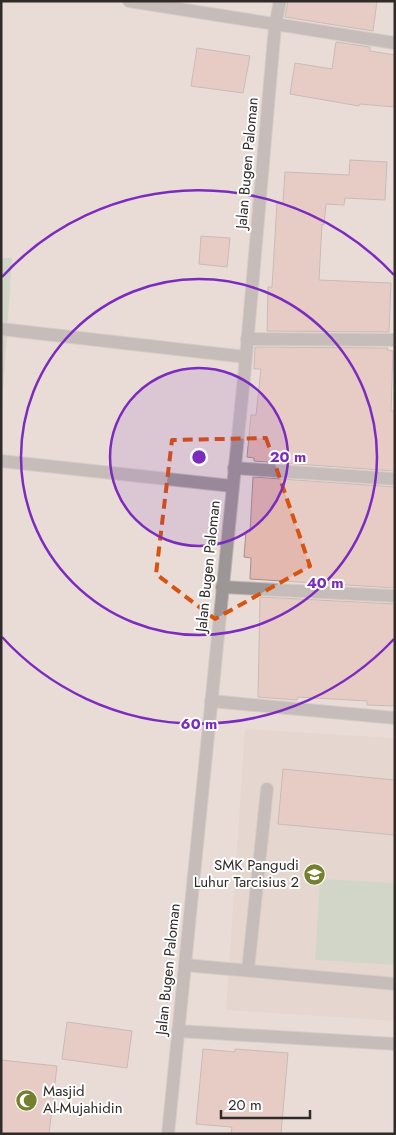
<svg xmlns="http://www.w3.org/2000/svg" width="396" height="1135" font-family="Jost,sans-serif">
	<rect width="100%" height="100%" fill="#e9dcd7"/>
	<!-- built -->
	<path fill="#e1cec5" d="M245 729 395 738V1021L226 1010Z"/>
	<!-- green -->
	<g fill="#b7cfb7">
		<path d="M1 258H12L1 422Z"/>
		<path d="M320 879 395 883V965L315 960Z"/>
	</g>
	<!-- building -->
	<g fill="#e2b8af" stroke="#a09390">
		<path d="M288 1H377L373 31 285 17Z"/>
		<path d="M336 42 370 47V51L395 55V107L360 104 359 106 290 94 295 63 332 69Z"/>
		<path d="M197 48 250 56 243 93 191 86Z"/>
		<path d="M350 160 387 162 385 200 345 198 344 205 326 204 324 225 322 224 319 280 391 283 389 332 267 331 268 287H272L277 203H283L285 172 349 175Z"/>
		<path d="M201 236 230 238 227 267 199 264Z"/>
		<path d="M255 347 388 348 387 350 393 351 391 411H395V471L254 461V458L247 457 251 415H256L261 369H254Z"/>
		<path d="M253 477 395 487V588L250 579 251 558 244 557 246 531 250 532Z"/>
		<path d="M260 597 395 604V706L367 705V701L298 697 297 700 258 697Z"/>
		<path d="M283 769 395 780V835L278 824Z"/>
		<path d="M67 1022 132 1031 127 1068 62 1059Z"/>
		<path d="M203 1049 235 1052V1049L288 1053 281 1134H231L232 1127 196 1124Z"/>
		<path d="M1 1060 57 1066 49 1134H1Z"/>
	</g>
	<g fill="none" stroke-linecap="round" stroke-linejoin="round">
		<defs>
			<g id="minor">
				<path d="M129 1 395 43"/>
				<path d="M1 329 246 357"/>
				<path d="M247 339 395 340"/>
				<path d="M1 461 232 486"/>
				<path d="M234 468 395 479"/>
				<path d="M222 587 395 596"/>
				<path d="M211 701 395 718"/>
				<path d="M185 965 395 984"/>
				<path d="M248 970 267 789"/>
				<path d="M178 1031 395 1044"/>
				<path d="M168 1134 246 357 275 26 280 1"/>
			</g>
		</defs>
		<!-- minor casing -->
		<use href="#minor" stroke="#c4b9b4" stroke-width="14"/>
		<!-- minor -->
		<use href="#minor" stroke="#9c9696" stroke-width="12"/>
	</g>
	<!-- marked area -->
	<path d="M0 0H396V1135H0ZM266 438 310 566 215 619 156 574 172 440Z" fill="#e9dcd7" fill-opacity=".55" fill-rule="evenodd"/>
	<path fill="none" stroke="#d6540f" stroke-width="4" stroke-dasharray="10 6" stroke-linejoin="round" d="M266 438 310 566 215 619 156 574 172 440Z"/>
	<!-- distance rings -->
	<circle cx="199" cy="457" r="89" fill="#7b2cbf" fill-opacity=".12"/>
	<g fill="none" stroke="#7b2cbf" stroke-width="2.5">
		<circle cx="199" cy="457" r="89"/>
		<circle cx="199" cy="457" r="178"/>
		<path d="M394 639A267 267 0 0 1 2 637M2 277A267 267 0 0 1 394 275"/>
	</g>
	<!-- icons -->
	<defs>
		<symbol id="school-disc" viewBox="-11 -11 22 22"><circle r="9.5" fill="#73812f" stroke="#fff"/><path d="M0-5L7-2L0 1L-7-2ZM-4 1L0 2.5L4 1V4Q0 6-4 4Z" fill="#fff"/></symbol>
		<symbol id="mosque-disc" viewBox="-11 -11 22 22"><circle r="9.5" fill="#73812f" stroke="#fff"/><path d="M3.5-4.9A6 6 0 1 0 3.5 4.9A5 5 0 1 1 3.5-4.9Z" fill="#fff"/></symbol>
	</defs>
	<g fill-rule="evenodd">
		<use href="#school-disc" x="302" y="862" width="25" height="25"/>
		<use href="#mosque-disc" x="14" y="1088" width="25" height="25"/>
	</g>
	<g text-anchor="middle" stroke-width="4" stroke-linejoin="round" paint-order="stroke">
		<!-- street labels -->
		<g font-size="15" fill="#302b29" stroke="#fff">
			<text transform="translate(247 163) rotate(-85)" y="5">Jalan Bugen Paloman</text>
			<text transform="translate(208 566) rotate(-84)" y="5">Jalan Bugen Paloman</text>
			<text transform="translate(168 969) rotate(-84)" y="5">Jalan Bugen Paloman</text>
		</g>
		<!-- poi labels -->
		<g font-size="15" fill="#302b29" stroke="#fff" text-anchor="end">
			<text x="299" y="870">SMK Pangudi<tspan x="299" dy="17">Luhur Tarcisius 2</tspan></text>
			<text x="43" y="1096" text-anchor="start">Masjid<tspan x="43" dy="17">Al-Mujahidin</tspan></text>
		</g>
	</g>
	<circle cx="199" cy="457" r="8" fill="#7b2cbf" stroke="#fff" stroke-width="2.5"/>
	<g font-size="15" text-anchor="middle" font-weight="bold" fill="#7b2cbf" stroke="#fff" stroke-width="4" stroke-linejoin="round" paint-order="stroke">
		<text x="288" y="462">20 m</text>
		<text x="325" y="588">40 m</text>
		<text x="199" y="729">60 m</text>
	</g>
	<!-- border -->
	<rect width="396" height="1135" fill="none" stroke="#302b29" stroke-width="5"/>
	<!-- scale -->
	<path d="M221 1110v8h89v-8" fill="none" stroke="#302b29" stroke-width="2.5"/>
	<text x="228" y="1110" font-size="15" fill="#302b29" stroke="#ffffff" stroke-width="4" paint-order="stroke">20 m</text>
</svg>
